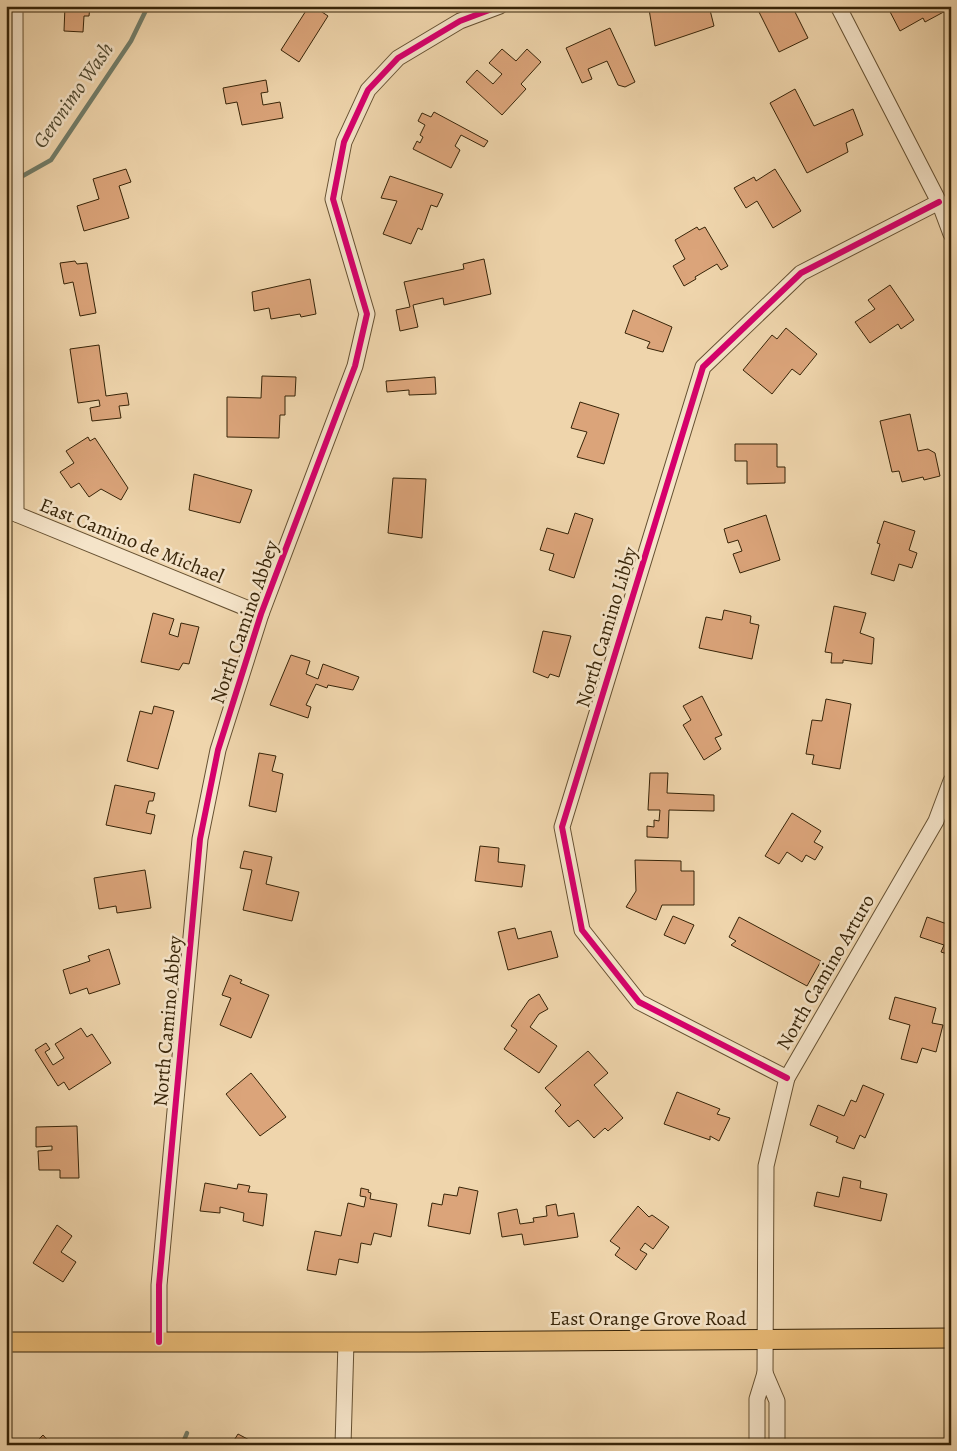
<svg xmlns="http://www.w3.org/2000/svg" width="957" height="1451" font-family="Alegreya,serif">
	<rect width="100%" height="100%" fill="#efd5ac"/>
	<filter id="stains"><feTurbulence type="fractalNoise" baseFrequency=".004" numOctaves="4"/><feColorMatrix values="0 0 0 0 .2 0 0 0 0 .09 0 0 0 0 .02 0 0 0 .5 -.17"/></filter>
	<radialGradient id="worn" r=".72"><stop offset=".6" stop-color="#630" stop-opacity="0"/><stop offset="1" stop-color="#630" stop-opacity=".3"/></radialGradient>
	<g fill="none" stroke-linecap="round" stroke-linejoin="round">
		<!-- stream -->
		<g stroke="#727d69" stroke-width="4.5">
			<path d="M19 178 51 160 131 41 148 6"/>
			<path d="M182 1445 187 1433"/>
		</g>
	</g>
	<!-- building -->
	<g fill="#dba47a" stroke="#372408">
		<path d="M65 6H90L89 16H84L83 32 64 31Z"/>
		<path d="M309 6H313L328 16 299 62 281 50Z"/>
		<path d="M659 6H709L714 26 655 46 649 9Z"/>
		<path d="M756 6H792L808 38 779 52Z"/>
		<path d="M887 6H950L951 8 925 22 923 18 900 31Z"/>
		<path d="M610 28 635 82 625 87 618 85 607 61 588 69 592 79 582 83 566 48Z"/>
		<path d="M502 49 516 61 527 49 541 62 521 84 526 89 502 115 466 82 477 70 493 84 502 74 489 63Z"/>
		<path d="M266 80 268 92 261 93 263 105 280 102 283 118 242 125 237 102 226 104 223 88Z"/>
		<path d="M795 89 814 126 853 109 863 135 846 143 848 152 807 173 770 103Z"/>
		<path d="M434 112 488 141 484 147 461 135 455 146 460 150 451 168 413 149 417 141 420 143 423 137 420 135 425 125 418 121 422 113 431 117Z"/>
		<path d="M126 169 131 182 119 186 129 218 84 231 77 206 99 199 93 179Z"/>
		<path d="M775 169 801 211 773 228 757 201 746 208 734 188 754 177 756 181Z"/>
		<path d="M390 176 443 194 437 207 431 205 422 230 418 228 411 244 383 234 397 201 381 198Z"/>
		<path d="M697 227 699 230 705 227 728 266 721 270 717 264 695 277 696 279 684 286 673 266 685 259 675 240Z"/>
		<path d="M484 259 491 294 444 305 443 298 413 305 418 327 400 331 396 310 410 307 404 282 464 269 463 264Z"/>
		<path d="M75 261 77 264 87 263 96 313 80 316 73 282 64 284 60 263Z"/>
		<path d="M310 279 316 314 301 317 300 314 271 319 269 308 254 311 252 292Z"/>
		<path d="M890 285 914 320 901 329 898 324 870 343 855 322 875 309 868 300Z"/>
		<path d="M633 310 672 327 663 352 647 348 650 342 625 333Z"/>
		<path d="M786 328 817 354 800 375 792 369 772 394 743 370 772 335 777 339Z"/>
		<path d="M99 345 106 396 127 393 129 405 119 406 121 418 92 421 90 408 100 406 99 400 78 403 70 349Z"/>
		<path d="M262 376 296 377 295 396H285V415H280L279 438 227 437V397L261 398Z"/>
		<path d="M435 377 436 394 409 395V390L387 392 386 381Z"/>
		<path d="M580 402 619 414 604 464 577 457 587 432 571 428Z"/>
		<path d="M910 414 918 451 928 449 935 453 940 476 924 480 923 477 902 482 899 471 892 472 880 421Z"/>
		<path d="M88 437 90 441 95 438 128 488 121 500 101 489 89 497 79 483 71 488 60 472 74 463 66 451Z"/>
		<path d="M735 444H777V467H785V483L747 484V461H735Z"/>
		<path d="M194 474 252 490 240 523 189 510Z"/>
		<path d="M393 478 426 479 422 538 388 533Z"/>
		<path d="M575 513 593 519 574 578 549 570 554 554 540 550 547 528 568 534Z"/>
		<path d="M766 515 780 560 740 573 733 554 742 551 738 540 728 543 724 529Z"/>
		<path d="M884 521 915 531 909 550 917 553 912 568 899 564 894 581 871 574 880 544 877 543Z"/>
		<path d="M834 606 866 613 860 633 874 638 872 664 843 660V663H831L832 653 825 652Z"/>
		<path d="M724 610 751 616 750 623 759 625 752 659 699 648 706 617 722 620Z"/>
		<path d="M153 613 174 619 169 634 178 637 181 623 199 627 189 664 183 663 179 670 141 662Z"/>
		<path d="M543 631 571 636 559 677 550 674 548 678 533 672Z"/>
		<path d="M291 655 310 661 306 674 318 679 323 664 359 677 353 690 328 685 327 688 316 684 306 705 311 707 308 718 270 705Z"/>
		<path d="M702 696 722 735 715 738 721 749 704 760 683 725 691 720 683 706Z"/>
		<path d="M826 699 851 704 840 769 812 764 814 755 806 754 812 720 822 721Z"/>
		<path d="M154 706 174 711 158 769 127 761 140 711 152 714Z"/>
		<path d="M259 753 276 756 272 771 283 774 276 812 249 806Z"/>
		<path d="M650 773H668L667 793 714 795V811L669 810 668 838 647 837V826L654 827V820L659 821 660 810H648Z"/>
		<path d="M115 785 155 793 153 801H149L146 813 155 815 151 834 106 825Z"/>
		<path d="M792 813 821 831 814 842 823 847 815 860 806 855 802 862 787 852 779 864 765 856Z"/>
		<path d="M480 846 499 848 498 862 525 865 522 887 475 881Z"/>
		<path d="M244 851 272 857 266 884 299 892 292 921 243 910 252 870 240 868Z"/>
		<path d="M635 860 681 861V871H694V905H662L656 920 626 907 636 891Z"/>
		<path d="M145 870 151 908 117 913 116 906 99 909 94 878Z"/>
		<path d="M673 916 694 925 685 944 664 935Z"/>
		<path d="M739 917 821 961 807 986 731 945 736 941 729 937Z"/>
		<path d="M927 917 950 925 951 924V955L941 952 944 945 920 937Z"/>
		<path d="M515 928 518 939 551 931 558 957 508 970 498 932Z"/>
		<path d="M109 949 120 984 89 994 87 988 70 994 63 970 90 961 88 956Z"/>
		<path d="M230 975 242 980 240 983 269 995 251 1038 220 1025 231 998 222 995Z"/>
		<path d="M539 994 548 1009 539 1014 530 1027 557 1046 539 1073 504 1049 517 1030 511 1026 529 1000Z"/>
		<path d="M895 997 936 1008 932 1023 943 1025 936 1052 922 1048 917 1063 901 1059 910 1025 889 1019Z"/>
		<path d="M81 1028 87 1037 92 1034 111 1063 69 1090 64 1082 58 1086 35 1050 46 1043 50 1049 45 1052 53 1065 64 1058 55 1044Z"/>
		<path d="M588 1051 608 1073 594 1085 623 1118 608 1131 605 1128 594 1138 578 1120 569 1127 555 1111 561 1105 545 1088Z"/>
		<path d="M251 1073 286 1117 260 1136 226 1094Z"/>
		<path d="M863 1085 884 1094 865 1138 860 1135 854 1149 836 1142 838 1137 810 1125 818 1105 844 1116 851 1100 856 1102Z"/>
		<path d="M677 1092 720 1109 717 1114 730 1118 719 1141 710 1136V1140L664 1124Z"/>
		<path d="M77 1126 79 1178H60V1170H39L38 1151 52 1150V1146L36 1147V1127Z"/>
		<path d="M843 1177 861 1181 860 1188 887 1194 881 1221 814 1206 817 1192 839 1197Z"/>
		<path d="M205 1183 237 1189 238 1184 250 1186 248 1192 267 1194 263 1226 243 1221 244 1213 220 1207V1213L200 1211Z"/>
		<path d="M459 1187 478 1191 470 1234 428 1226 432 1203 442 1205 444 1194 457 1196Z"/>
		<path d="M361 1188 369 1190 368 1192 371 1193 370 1199 397 1204 391 1237 374 1233 371 1245 361 1243 358 1263 339 1259 336 1275 307 1270 315 1231 341 1236 348 1203 364 1207 366 1197 360 1196Z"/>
		<path d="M556 1204 558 1216 574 1213 578 1237 524 1245 522 1234 502 1237 498 1213 517 1209 520 1224 534 1222 533 1218 547 1216 546 1206Z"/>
		<path d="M638 1206 649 1217 652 1215 669 1227 653 1249 645 1243 640 1250 647 1254 636 1270 615 1255 620 1248 610 1241Z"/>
		<path d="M57 1225 72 1236 61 1252 76 1262 63 1282 33 1263Z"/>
		<path d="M238 1434 255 1443 254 1445H231Z"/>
		<path d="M43 1435 52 1445H33Z"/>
	</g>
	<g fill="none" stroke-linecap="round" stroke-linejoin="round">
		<defs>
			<g id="minor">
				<path d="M15 6 16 514"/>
				<path d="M838 6 939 202 951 234"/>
				<path d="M16 514 261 614"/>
				<path d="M787 1078 639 1002 582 930 562 827 703 367 801 273 939 202"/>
				<path d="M159 1342V1285L200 839 218 750 261 614 355 366 367 314 333 199 344 142 368 90 398 58 460 21 500 6"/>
				<path d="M765 1373 766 1166 787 1078 936 821 951 781"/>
				<path d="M343 1445 346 1342"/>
				<path d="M757 1445V1399L765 1373 777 1401V1445"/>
			</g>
			<path id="major" d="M6 1342H420L951 1338"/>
		</defs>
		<!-- minor casing -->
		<use href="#minor" stroke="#655031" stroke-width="17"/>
		<!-- major casing -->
		<use href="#major" stroke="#372408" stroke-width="21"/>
		<!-- minor -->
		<use href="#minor" stroke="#f5e4c9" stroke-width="15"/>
		<!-- major -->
		<use href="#major" stroke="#e8ba76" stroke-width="19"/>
		<defs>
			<g id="cycleway">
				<path d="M787 1078 639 1002 582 930 562 827 703 367 801 273 939 202"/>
				<path d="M159 1342V1285L200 839 218 750 261 614 355 366 367 314 333 199 344 142 368 90 398 58 460 21 500 6"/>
			</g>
		</defs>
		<!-- cycleway casing -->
		<use href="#cycleway" stroke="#f5e4c9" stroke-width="9"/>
		<!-- cycleway -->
		<use href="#cycleway" stroke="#d6006c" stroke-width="6"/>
	</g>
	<g text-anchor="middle" stroke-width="5" stroke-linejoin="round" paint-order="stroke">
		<!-- street labels -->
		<g font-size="20" fill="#372408" stroke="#f5e4c9">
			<text transform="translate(132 540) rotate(22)" y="7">East Camino de Michael</text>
			<text transform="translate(244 622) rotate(-71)" y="7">North Camino Abbey</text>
			<text transform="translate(606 627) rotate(-73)" y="7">North Camino Libby</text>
			<text transform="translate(825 972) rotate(-60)" y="7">North Camino Arturo</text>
			<text transform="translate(167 1021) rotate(-85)" y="7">North Camino Abbey</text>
			<text x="648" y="1325">East Orange Grove Road</text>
		</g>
		<!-- water labels -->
		<g font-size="21" font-style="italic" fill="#504930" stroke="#f5e4c9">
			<text transform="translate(73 95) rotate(-55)" y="7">Geronimo Wash</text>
		</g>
	</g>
	<!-- margin -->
	<rect width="957" height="1451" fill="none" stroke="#efd5ac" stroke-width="25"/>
	<rect x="8" y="8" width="942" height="1436" fill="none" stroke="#372408" stroke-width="2.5"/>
	<rect x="12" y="12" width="932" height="1426" fill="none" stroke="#372408"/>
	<rect width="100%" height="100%" filter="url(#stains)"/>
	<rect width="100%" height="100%" fill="url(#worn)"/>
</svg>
